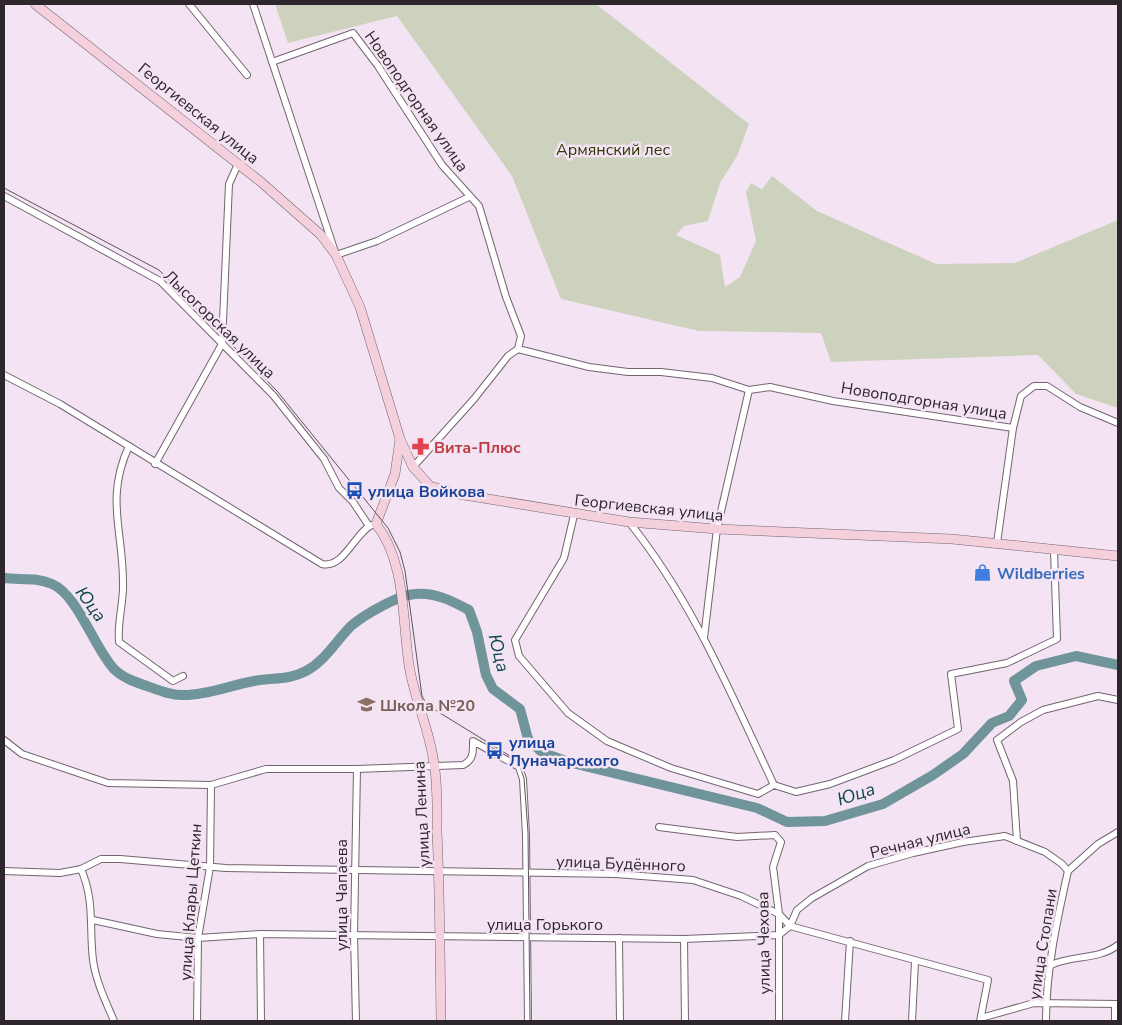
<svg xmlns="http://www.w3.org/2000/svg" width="1122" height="1025" font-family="'Nunito Sans',sans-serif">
	<rect width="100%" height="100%" fill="#f4e4f3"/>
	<!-- green -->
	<path fill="#cdd2be" d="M275 4H596L749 124 737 156 720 183 708 221 684 226 676 235 720 255 725 287 740 277 756 241 746 192 751 183 762 189 772 176 817 211 936 264 1015 263 1118 220V408L1076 394 1038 355 831 362 821 333 699 331 561 299 512 176 397 16 288 43Z"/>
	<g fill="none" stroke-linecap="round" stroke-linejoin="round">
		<!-- river -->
		<path stroke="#6f949a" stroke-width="10" d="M4 578C20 580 36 577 52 584 78 595 94 648 114 669 123 678 135 682 147 686 158 690 173 696 184 695 208 695 231 685 254 681 273 677 287 681 306 671 325 661 336 641 351 626 364 615 398 595 415 594 435 592 452 601 469 610L477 632 486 675 493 689 520 709 528 739 543 753 572 763 757 808 787 822 825 821 883 804 933 775 963 754 992 723 1009 716 1022 700 1014 681 1036 666 1076 656 1118 665"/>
		<defs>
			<g id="minor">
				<path d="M189 4 247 75"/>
				<path d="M253 4 336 255 377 241 469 197"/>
				<path d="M272 62 353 33 378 66 442 165 479 206 506 297 521 336 518 349 589 367 628 372H661L712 378 749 390 770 387 833 401 1013 428 1021 396 1034 386H1047L1080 407 1118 423"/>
				<path d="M4 196 160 281 273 395 324 459 339 488 353 502 369 526"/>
				<path d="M4 375 60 404 322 564C344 569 355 532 372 525"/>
				<path d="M129 446C105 498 123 530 123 582 124 602 117 622 119 642L173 681 183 676"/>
				<path d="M155 464 222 344 229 184 238 164"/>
				<path d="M413 467 474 399 508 356 518 349"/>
				<path d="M574 515 564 558 515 640 519 656 568 713 607 741 671 768 758 794 774 785 796 792 830 784 894 760 958 729 951 674 1007 663 1057 639 1054 551"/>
				<path d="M629 522C692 600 731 694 774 785"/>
				<path d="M997 543 1013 428"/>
				<path d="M704 638 717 529 749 390"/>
				<path d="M4 740 22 754 108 783 211 785 266 769H357L463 765C474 760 473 751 473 741L519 767 523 779 526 835 528 1021"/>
				<path d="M659 827 737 837 775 835 781 842 773 867 779 914V1021"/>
				<path d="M1017 841 1013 781 997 740 1021 722 1043 710 1098 696 1118 700"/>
				<path d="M81 869C95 901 89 928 93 960 96 982 106 1002 114 1021"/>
				<path d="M4 871 60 873 81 869 101 859H120L226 868 616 874 693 880 741 896 779 914 790 926 797 910 812 898 868 866 913 853 963 842 1005 836 1045 852 1062 864 1068 871 1098 844 1118 832"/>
				<path d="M93 920 157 934 198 938 260 934 684 939 779 935 790 926 988 980 980 1021"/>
				<path d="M260 934 261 1021"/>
				<path d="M619 938 620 1021"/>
				<path d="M684 939 685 1021"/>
				<path d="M1051 965C1072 955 1099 960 1118 945"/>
				<path d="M981 1018 1034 1003 1118 1004"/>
				<path d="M197 1021 198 938 210 867 211 785"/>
				<path d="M356 1021 354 935 357 769"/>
				<path d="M845 1021 850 941"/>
				<path d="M912 1021 915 962"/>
				<path d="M1046 1021C1046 970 1057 920 1068 871"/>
				<path d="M1115 1021V1004"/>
			</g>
			<g id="secondary">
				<path d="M35 4 261 182 321 235 336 255 360 307 400 439 413 467 430 486 458 494 629 522 717 529 952 539 1118 556"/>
				<path d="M400 439 395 474 376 524C406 562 402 619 409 665 414 699 430 730 434 764 438 786 437 810 437 832 440 895 440 958 441 1021"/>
			</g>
		</defs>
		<!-- minor casing -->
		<use href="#minor" stroke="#736471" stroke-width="8"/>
		<!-- secondary casing -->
		<use href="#secondary" stroke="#736471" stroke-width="10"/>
		<!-- minor -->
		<use href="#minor" stroke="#fff" stroke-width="6"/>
		<!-- secondary -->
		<use href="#secondary" stroke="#f3d0dc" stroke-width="9"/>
		<!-- tram -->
		<path stroke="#5c545c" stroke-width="1" d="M4 188 159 270 277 391 388 528 400 552 405 571 422 696 427 705 510 756 520 767 524 778 528 832 530 1021"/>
	</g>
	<!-- icons -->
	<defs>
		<symbol id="pharmacy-bare" viewBox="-9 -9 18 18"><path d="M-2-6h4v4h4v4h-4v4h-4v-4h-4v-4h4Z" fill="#e0444e" stroke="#f4e4f3" stroke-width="2.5" paint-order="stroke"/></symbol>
		<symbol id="bus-bare" viewBox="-9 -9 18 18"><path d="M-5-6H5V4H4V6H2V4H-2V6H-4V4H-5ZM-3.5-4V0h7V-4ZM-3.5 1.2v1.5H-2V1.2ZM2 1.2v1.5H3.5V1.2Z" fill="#1a4fb4" stroke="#f4e4f3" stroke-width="2.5" paint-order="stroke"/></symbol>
		<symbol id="shop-bare" viewBox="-9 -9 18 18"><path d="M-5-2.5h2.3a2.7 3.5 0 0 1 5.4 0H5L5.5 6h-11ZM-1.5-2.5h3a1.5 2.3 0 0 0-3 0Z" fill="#3f7fe0" stroke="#f4e4f3" stroke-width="2.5" paint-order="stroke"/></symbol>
		<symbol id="school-bare" viewBox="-9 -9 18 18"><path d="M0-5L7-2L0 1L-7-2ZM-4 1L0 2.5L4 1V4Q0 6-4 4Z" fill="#8d6e63" stroke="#f4e4f3" stroke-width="2.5" paint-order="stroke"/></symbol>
	</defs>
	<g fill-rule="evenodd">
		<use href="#pharmacy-bare" x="408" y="434" width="25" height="25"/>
		<use href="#bus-bare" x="342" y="478" width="25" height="25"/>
		<use href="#shop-bare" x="970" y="560" width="25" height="25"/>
		<use href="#school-bare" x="354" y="692" width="25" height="25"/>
		<use href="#bus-bare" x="482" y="738" width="25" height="25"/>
	</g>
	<g text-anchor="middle" stroke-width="5" stroke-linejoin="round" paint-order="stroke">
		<!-- street labels -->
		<g font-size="16" fill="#2d272d" stroke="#f4e4f3">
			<text transform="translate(417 101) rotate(55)" y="6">Новоподгорная улица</text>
			<text transform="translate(199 113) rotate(39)" y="6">Георгиевская улица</text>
			<text transform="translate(220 324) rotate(44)" y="6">Лысогорская улица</text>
			<text transform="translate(924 400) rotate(9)" y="6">Новоподгорная улица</text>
			<text transform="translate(649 507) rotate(6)" y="6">Георгиевская улица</text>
			<text transform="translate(421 814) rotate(-93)" y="6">улица Ленина</text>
			<text transform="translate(920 840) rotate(-14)" y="6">Речная улица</text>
			<text transform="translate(621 863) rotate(2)" y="6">улица Будённого</text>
			<text transform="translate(341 895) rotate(-90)" y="6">улица Чапаева</text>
			<text transform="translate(190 902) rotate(-86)" y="6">улица Клары Цеткин</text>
			<text x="545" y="930">улица Горького</text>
			<text transform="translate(763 943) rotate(-91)" y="6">улица Чехова</text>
			<text transform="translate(1042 944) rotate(-81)" y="6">улица Стопани</text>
		</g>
		<!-- park labels -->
		<g font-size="16" fill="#303906" stroke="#f4e4f3">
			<text x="613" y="155">Армянский лес</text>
		</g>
		<!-- health labels -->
		<g font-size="16" font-weight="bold" fill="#be3a42" stroke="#f4e4f3" text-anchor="start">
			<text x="434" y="453">Вита-Плюс</text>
		</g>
		<!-- transit labels -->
		<g font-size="16" font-weight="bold" fill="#164399" stroke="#f4e4f3" text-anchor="start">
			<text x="368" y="497">улица Войкова</text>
			<text x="509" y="748">улица<tspan x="509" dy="18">Луначарского</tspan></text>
		</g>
		<!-- shop labels -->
		<g font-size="16" font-weight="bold" fill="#366cbe" stroke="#f4e4f3" text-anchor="start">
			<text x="997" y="579">Wildberries</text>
		</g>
		<!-- education labels -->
		<g font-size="16" font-weight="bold" fill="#785e54" stroke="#f4e4f3" text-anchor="start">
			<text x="380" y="711">Школа №20</text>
		</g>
		<!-- water labels -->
		<g font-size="18" font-style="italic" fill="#0e474f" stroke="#f4e4f3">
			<text transform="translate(91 604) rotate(54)" y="6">Юца</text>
			<text transform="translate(499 653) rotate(76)" y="6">Юца</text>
			<text transform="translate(856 794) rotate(-18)" y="6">Юца</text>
		</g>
	</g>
	<!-- border -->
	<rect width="1122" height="1025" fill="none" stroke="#2d272d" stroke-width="10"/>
</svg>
